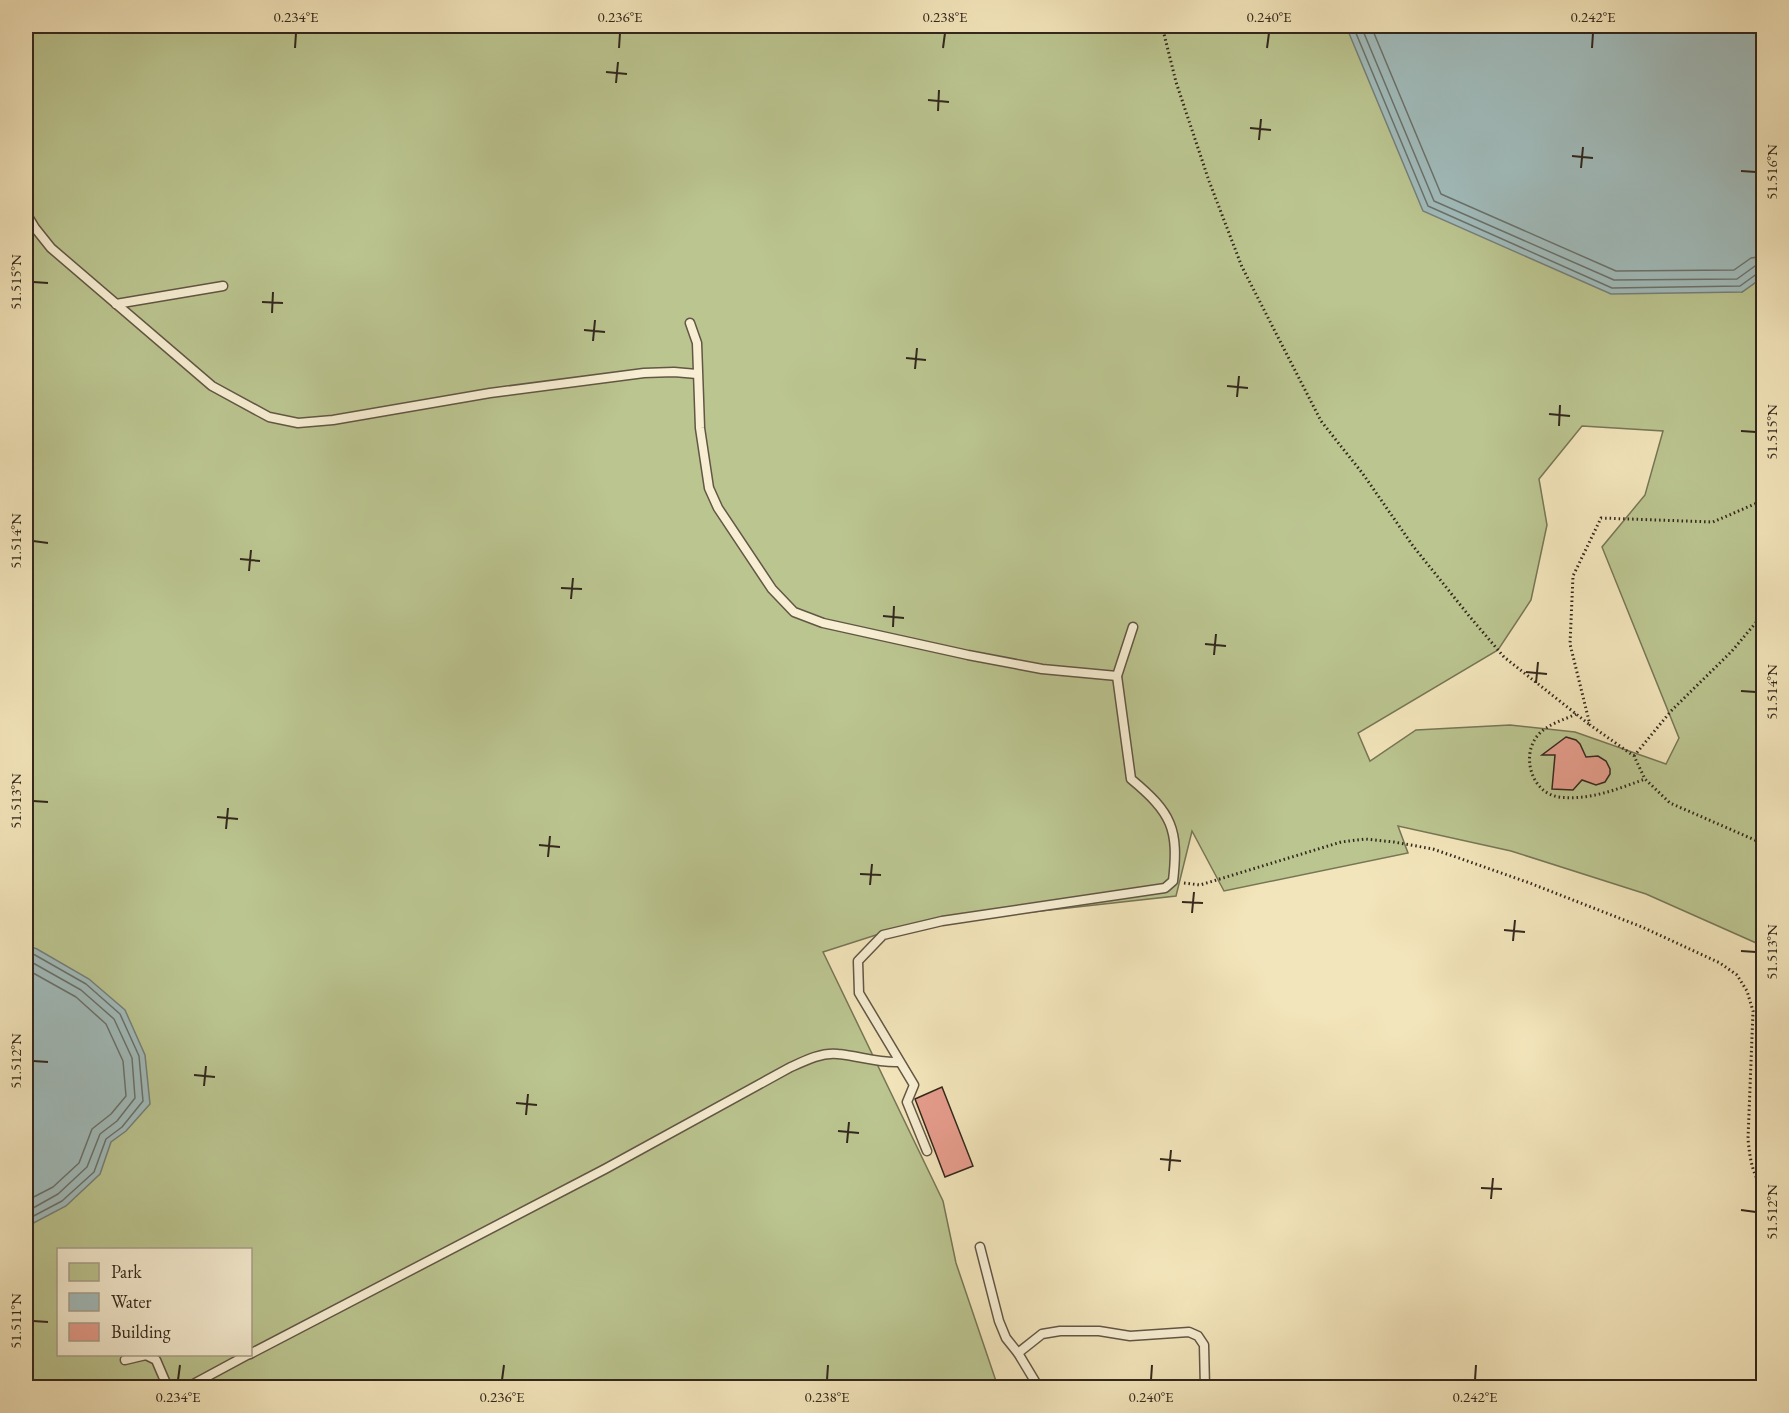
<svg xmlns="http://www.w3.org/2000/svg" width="1789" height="1413" font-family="'EB Garamond',serif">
	<rect width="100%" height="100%" fill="#f3e5bb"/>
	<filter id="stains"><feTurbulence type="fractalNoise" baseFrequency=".00333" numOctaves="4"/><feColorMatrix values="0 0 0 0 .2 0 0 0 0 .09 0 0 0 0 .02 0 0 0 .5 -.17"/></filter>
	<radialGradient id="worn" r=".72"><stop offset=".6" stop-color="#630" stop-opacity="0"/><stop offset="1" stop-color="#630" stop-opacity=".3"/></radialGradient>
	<!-- green -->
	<path fill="#bbc590" stroke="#767656" stroke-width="1.5" fill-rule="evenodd" d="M26 26H1347L1742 292 1763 277V946L1646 894 1511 851 1398 826 1408 853 1224 891 1192 831 1176 896 904 926 823 952 943 1201 956 1263 998 1387H26ZM1582 426 1663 431 1645 495 1602 547 1679 738 1666 764 1575 732 1510 725 1416 730 1370 761 1358 733 1498 650 1531 600 1547 525 1539 479ZM58 1250H250V1354H58Z"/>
	<!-- water -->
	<g fill="#a1bcbc" stroke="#75807c" stroke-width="1.5">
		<path d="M1346 26H1763V277L1742 292 1611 294 1423 211Z"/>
		<path d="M26 945 37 949 89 979 125 1010 145 1055 150 1104 126 1131 111 1142 100 1174 66 1206 26 1227Z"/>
	</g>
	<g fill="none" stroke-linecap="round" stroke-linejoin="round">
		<!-- shore -->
		<g stroke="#6a726c" stroke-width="1.5">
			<path d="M1353 26 1428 206 1612 288 1740 286 1758 273 1764 272"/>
			<path d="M1361 26 1434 201 1614 280 1737 279 1755 266 1764 265"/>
			<path d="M1371 26 1441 194 1616 271 1734 270 1751 258 1764 256"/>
			<path d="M26 951 35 955 86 984 120 1014 139 1056 143 1101 122 1127 106 1139 94 1172 62 1201 26 1220"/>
			<path d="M26 959 81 990 114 1019 132 1058 135 1098 117 1121 100 1134 87 1167 58 1194 26 1212"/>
			<path d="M26 969 76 997 106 1024 123 1061 126 1096 111 1114 92 1129 79 1163 53 1187 26 1201"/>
		</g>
		<!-- stream -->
		<path stroke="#75807c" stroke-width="4.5" d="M26 270V271"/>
	</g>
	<!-- building -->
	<g fill="#e79d8d" stroke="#32271c" stroke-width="1.5">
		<path d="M1566 737 1576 740 1580 744 1586 757 1598 756 1606 761 1610 769V774L1605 782 1596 785 1582 780 1573 790 1552 789 1555 755H1542Z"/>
		<path d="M942 1087 973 1166 945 1177 915 1099Z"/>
	</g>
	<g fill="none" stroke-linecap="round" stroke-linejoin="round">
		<defs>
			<g id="service">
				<path d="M26 213 35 228 51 248 212 386 269 417 298 423 333 420 490 393 644 373 674 372 697 374"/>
				<path d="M116 304 223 286"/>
				<path d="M690 323 697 343 700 428 709 488 718 508 772 589 794 612 823 623 968 655 1042 669 1117 676"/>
				<path d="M927 1151 907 1102 914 1085 859 993 858 961 883 935 942 921 1165 888 1173 881C1179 829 1172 813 1131 779L1117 676 1133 627"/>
				<path d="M980 1247 999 1321 1006 1338 1018 1353 1039 1388"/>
				<path d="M1018 1353 1042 1334 1060 1331H1099L1130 1336 1189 1332 1198 1336 1204 1345 1205 1388"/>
				<path d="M250 1354 605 1169 789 1068C804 1061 821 1052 838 1054 860 1056 876 1063 899 1062"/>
				<path d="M125 1360 146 1355 156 1360 168 1388"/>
				<path d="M186 1388 249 1354"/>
			</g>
		</defs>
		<!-- service casing -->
		<use href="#service" stroke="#625644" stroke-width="11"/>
		<!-- path -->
		<g stroke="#32271c" stroke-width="3" stroke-dasharray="1.5 3" stroke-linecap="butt">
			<path d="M1162 26 1176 82 1209 181 1242 267 1321 421 1363 474 1413 546 1470 617 1504 657 1590 725"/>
			<path d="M1764 500 1713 522 1601 518 1573 576 1570 644 1590 725 1634 756 1645 779 1670 803 1764 844"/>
			<path d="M1576 714C1564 720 1548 724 1539 734 1520 754 1531 793 1559 797 1588 801 1618 789 1645 779"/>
			<path d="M1634 756 1671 711 1732 651 1764 613"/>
			<path d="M1184 883 1200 885 1341 842 1365 839 1394 842 1433 849 1527 882 1642 927 1720 963 1737 975 1747 991 1753 1011 1748 1139C1750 1159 1752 1174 1764 1190"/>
		</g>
		<!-- service -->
		<use href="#service" stroke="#f7eed3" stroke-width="8"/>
	</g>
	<!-- ticks -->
	<path fill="none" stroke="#32271c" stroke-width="2" d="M295 48 296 33M619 48 620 33M943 48 945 33M1267 48 1269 33M1592 48 1593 33M606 72 627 74M616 83 618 62M928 100 949 102M938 111 939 90M1250 128 1271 130M1259 140 1261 119M1572 156 1593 158M1581 168 1583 147M1741 171 1756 172M33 282 48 283M262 302 283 303M272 313 273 292M584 330 605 332M593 341 595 320M906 358 926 360M915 369 917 348M1227 386 1248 388M1237 397 1239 376M1549 414 1570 416M1559 426 1560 405M1741 431 1756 432M33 541 48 543M240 559 260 561M249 571 251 550M561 588 582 589M571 599 573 578M883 616 904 618M893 627 894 606M1205 644 1226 646M1214 655 1216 634M1526 672 1547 674M1536 683 1538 662M1741 691 1756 692M33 801 48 802M217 817 238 819M226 829 228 808M539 845 560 847M548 857 550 836M860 874 881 875M870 885 872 864M1182 902 1203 903M1192 913 1194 892M1504 930 1525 932M1513 941 1515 920M1741 951 1756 952M33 1061 48 1062M194 1075 215 1077M204 1086 206 1066M516 1103 537 1105M526 1115 528 1094M838 1131 859 1133M847 1143 849 1122M1160 1159 1181 1161M1169 1171 1171 1150M1481 1188 1502 1189M1491 1199 1493 1178M1741 1210 1756 1212M33 1321 48 1322M178 1380 180 1365M502 1380 504 1365M827 1380 828 1365M1151 1380 1152 1365M1475 1380 1476 1365"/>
	<!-- margin -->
	<rect width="1789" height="1413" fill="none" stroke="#f3e5bb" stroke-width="66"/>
	<!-- legend -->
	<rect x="57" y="1248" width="195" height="108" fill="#f7eed3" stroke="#a89e8a" stroke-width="1.5"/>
	<rect x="69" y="1263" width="30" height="18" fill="#bbc590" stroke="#a89e8a" stroke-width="1.5"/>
	<text x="111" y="1278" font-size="18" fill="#32271c">Park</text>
	<rect x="69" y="1293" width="30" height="18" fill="#a1bcbc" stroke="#a89e8a" stroke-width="1.5"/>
	<text x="111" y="1308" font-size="18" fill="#32271c">Water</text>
	<rect x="69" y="1323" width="30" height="18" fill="#e79d8d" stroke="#a89e8a" stroke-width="1.5"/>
	<text x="111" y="1338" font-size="18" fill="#32271c">Building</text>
	<rect x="33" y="33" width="1723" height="1347" fill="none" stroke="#32271c" stroke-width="2"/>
	<g font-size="15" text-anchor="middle" fill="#32271c">
		<text x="296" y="22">0.234°E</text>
		<text x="620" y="22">0.236°E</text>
		<text x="945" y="22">0.238°E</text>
		<text x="1269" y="22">0.240°E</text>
		<text x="1593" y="22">0.242°E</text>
		<text transform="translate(1772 172) rotate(-90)" y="5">51.516°N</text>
		<text transform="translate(16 282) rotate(-90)" y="5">51.515°N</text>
		<text transform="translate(1772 432) rotate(-90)" y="5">51.515°N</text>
		<text transform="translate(16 541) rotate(-90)" y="5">51.514°N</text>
		<text transform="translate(1772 692) rotate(-90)" y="5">51.514°N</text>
		<text transform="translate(16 801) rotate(-90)" y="5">51.513°N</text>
		<text transform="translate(1772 952) rotate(-90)" y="5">51.513°N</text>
		<text transform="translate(16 1061) rotate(-90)" y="5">51.512°N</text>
		<text transform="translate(1772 1212) rotate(-90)" y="5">51.512°N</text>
		<text transform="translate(16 1321) rotate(-90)" y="5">51.511°N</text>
		<text x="178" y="1402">0.234°E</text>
		<text x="502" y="1402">0.236°E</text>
		<text x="827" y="1402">0.238°E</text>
		<text x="1151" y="1402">0.240°E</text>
		<text x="1475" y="1402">0.242°E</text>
	</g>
	<rect width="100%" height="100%" filter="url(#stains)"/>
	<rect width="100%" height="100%" fill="url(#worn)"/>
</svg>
